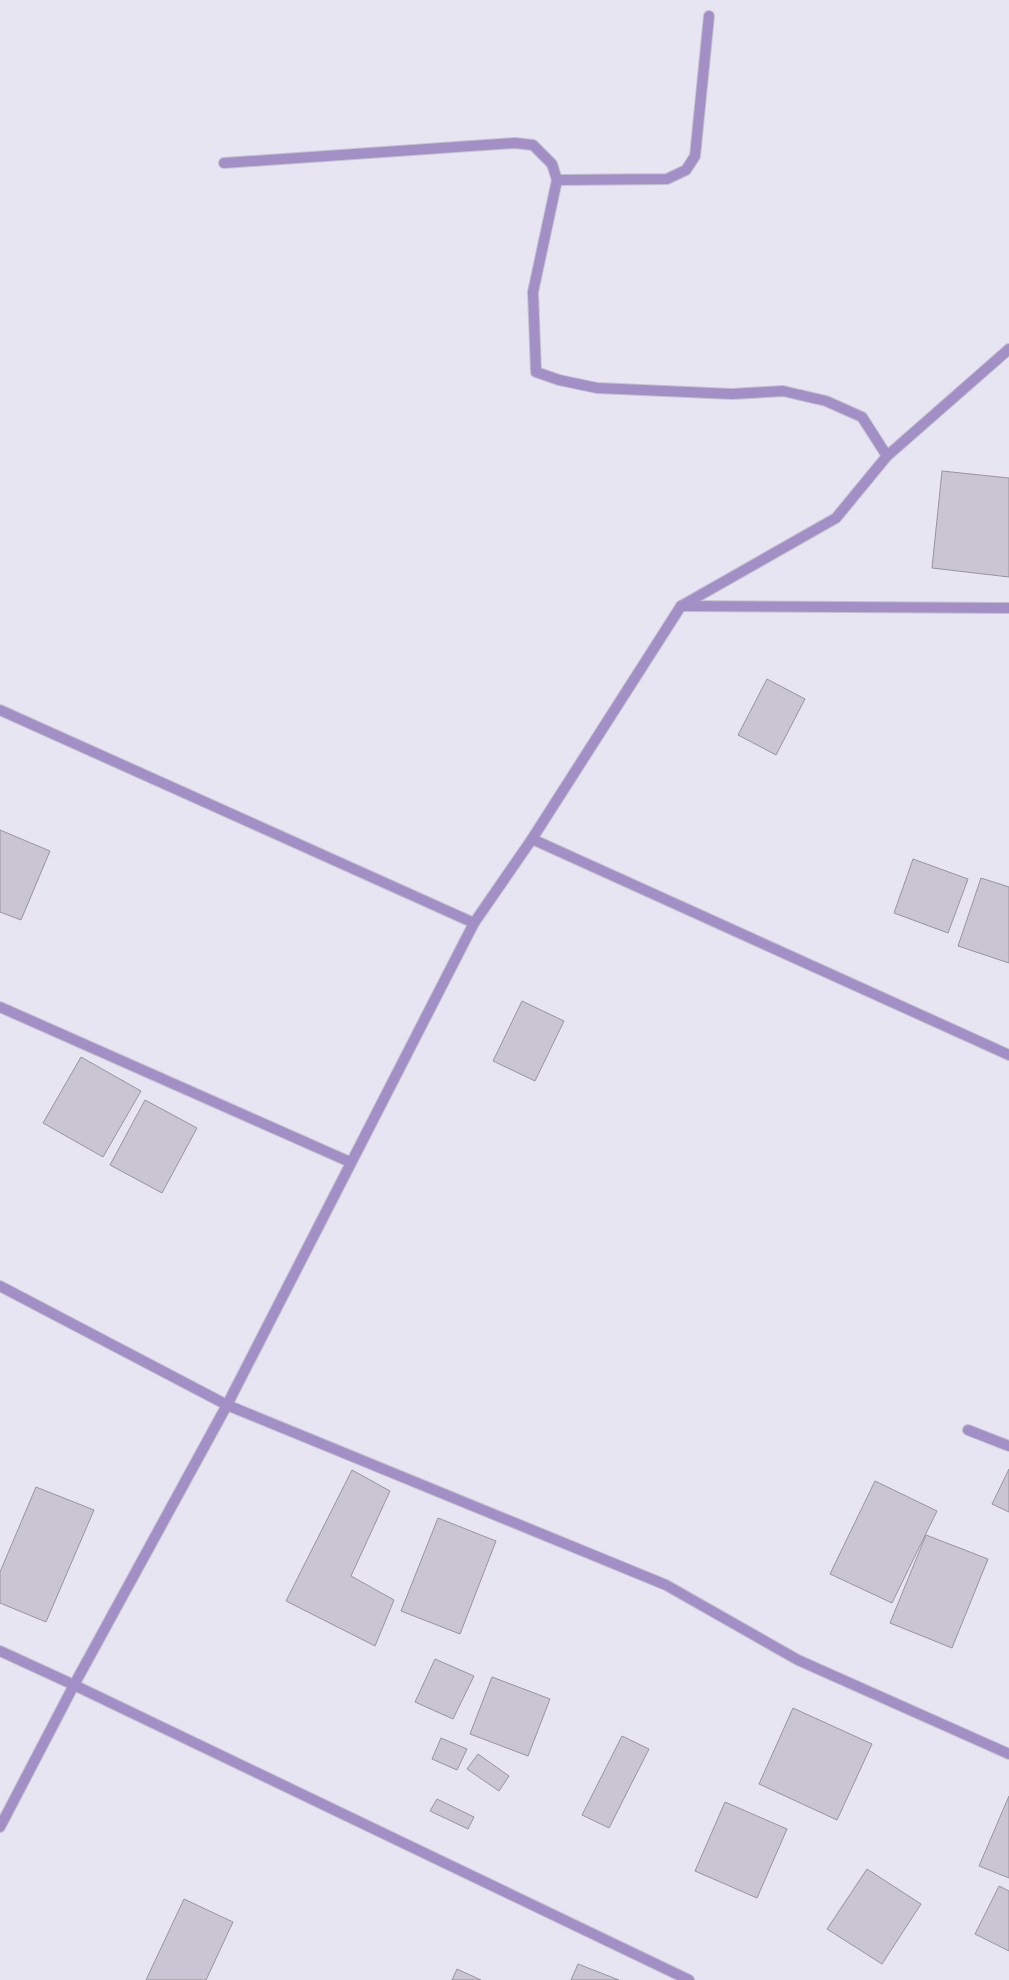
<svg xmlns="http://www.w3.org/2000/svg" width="1009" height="1980" font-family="Poppins,sans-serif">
	<rect width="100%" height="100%" fill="#e8e5f2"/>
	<!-- building -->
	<g fill="#c9c5d2" stroke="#9794a0">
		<path d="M942 471 1009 478V577L932 568Z"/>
		<path d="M767 679 805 699 776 755 738 735Z"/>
		<path d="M0 830 50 851 21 920 0 912Z"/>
		<path d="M913 859 968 879 948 933 894 913Z"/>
		<path d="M981 878 1009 887V963L958 946Z"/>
		<path d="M522 1001 564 1021 535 1081 493 1061Z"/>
		<path d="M81 1057 141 1091 103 1157 43 1123Z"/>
		<path d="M145 1100 197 1128 162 1193 110 1165Z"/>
		<path d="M1009 1469V1512L992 1504Z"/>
		<path d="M352 1470 390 1491 351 1576 394 1600 375 1646 286 1601Z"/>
		<path d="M875 1481 937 1511 892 1603 830 1574Z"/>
		<path d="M36 1487 94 1510 46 1622 0 1603V1572Z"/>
		<path d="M438 1518 496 1541 460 1634 401 1611Z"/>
		<path d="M926 1535 988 1559 952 1648 890 1623Z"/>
		<path d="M435 1659 474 1676 453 1719 415 1702Z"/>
		<path d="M492 1677 550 1699 528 1756 470 1734Z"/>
		<path d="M793 1708 872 1744 837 1820 759 1784Z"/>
		<path d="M622 1736 649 1749 609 1828 582 1815Z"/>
		<path d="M441 1738 467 1749 457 1770 432 1759Z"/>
		<path d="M478 1754 509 1776 499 1791 467 1769Z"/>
		<path d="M1009 1796V1878L979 1866Z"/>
		<path d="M437 1799 474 1817 468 1829 430 1811Z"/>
		<path d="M725 1802 787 1829 757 1898 695 1871Z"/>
		<path d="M867 1869 921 1904 882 1964 827 1929Z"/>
		<path d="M999 1886 1009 1891V1951L975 1934Z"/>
		<path d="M184 1899 233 1922 206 1980H146Z"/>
		<path d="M578 1964 619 1980H571Z"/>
		<path d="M457 1969 481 1980H452Z"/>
	</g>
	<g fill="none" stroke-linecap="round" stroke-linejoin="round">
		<defs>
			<g id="minor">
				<path d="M224 163 515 143 533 145 552 164 557 180 533 292 536 372 559 380 597 388 732 394 783 391 826 401 862 417 887 456"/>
				<path d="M557 180 667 179 686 170 695 156 709 16"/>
				<path d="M681 606 1009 608"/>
				<path d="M0 710 474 923"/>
				<path d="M532 839 1009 1055"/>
				<path d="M0 1007 350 1162"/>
				<path d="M0 1286 227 1405 666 1585 798 1660 1009 1754"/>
				<path d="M968 1430 1009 1446"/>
				<path d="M0 1651 74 1685 689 1980"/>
				<path d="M0 1827 74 1685 227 1405 474 923 532 839 681 606 836 518 887 456 1009 349"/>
			</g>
		</defs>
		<!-- minor casing -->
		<use href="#minor" stroke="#c5c2ce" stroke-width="12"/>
		<!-- minor -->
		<use href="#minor" stroke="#a18fc6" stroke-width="10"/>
	</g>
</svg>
